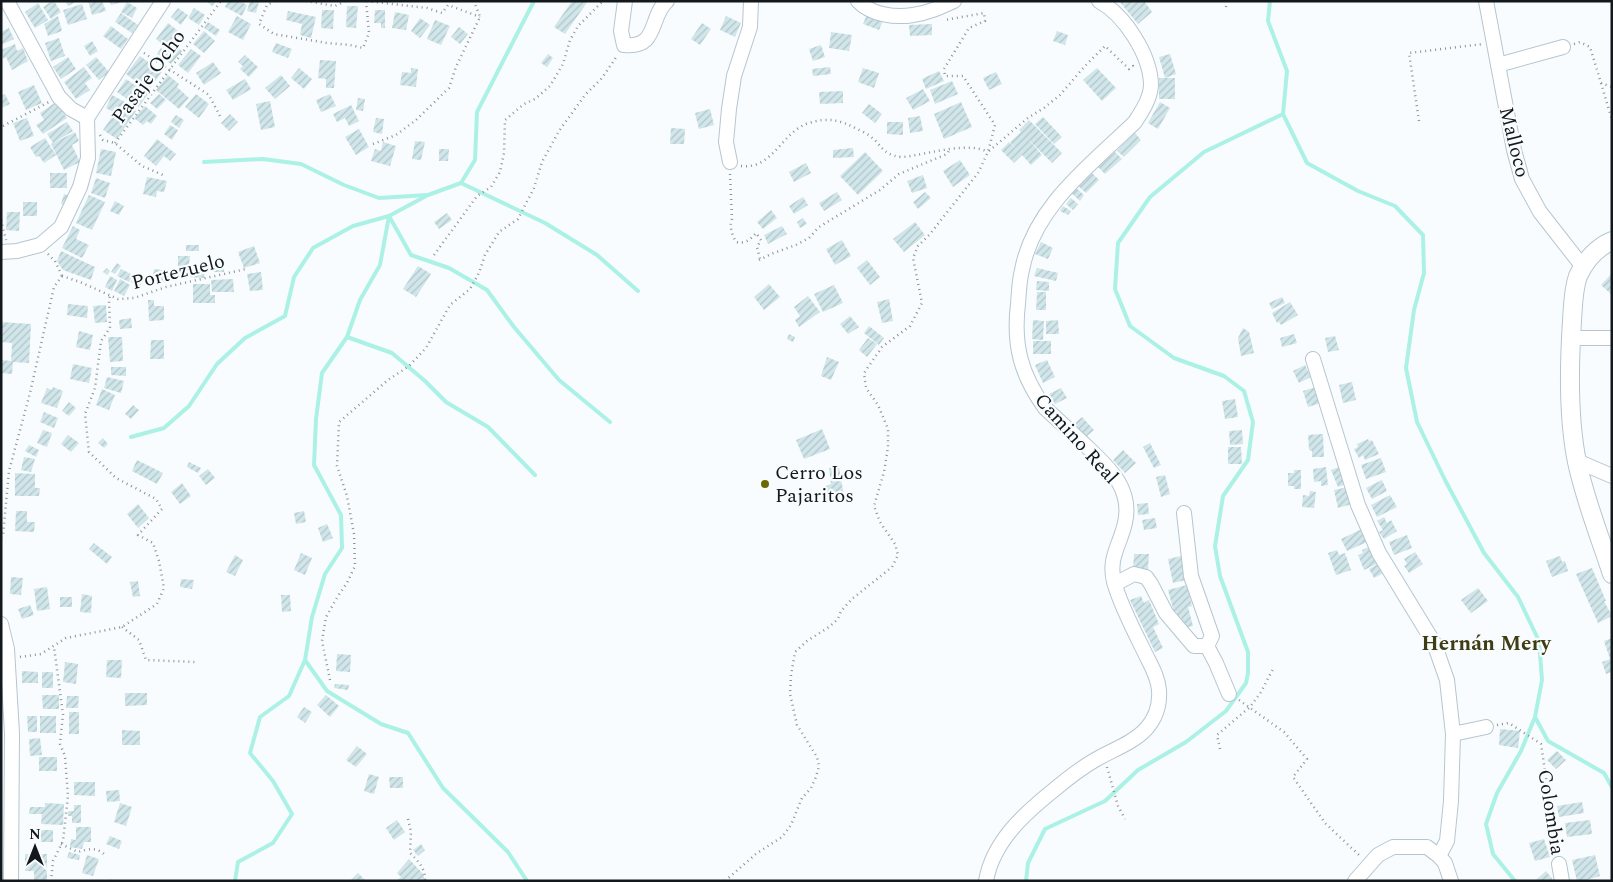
<svg xmlns="http://www.w3.org/2000/svg" width="1613" height="882" font-family="Spectral,serif">
	<defs>
		<pattern id="building-hatch" width="6" height="6" patternUnits="userSpaceOnUse" patternTransform="scale(1.25)"><rect width="6" height="6" fill="#d0e6ea"/><path d="M-1 1l2-2M0 6l6-6M5 7l2-2" fill="none" stroke="#b2c5c8"/></pattern>
	</defs>
	<rect width="100%" height="100%" fill="#f9fcfe"/>
	<g fill="none" stroke-linecap="round" stroke-linejoin="round">
		<!-- stream -->
		<g stroke="#acf1e6" stroke-width="4">
			<path d="M1283 114 1307 163 1358 191 1395 206 1423 235 1424 273 1414 310 1406 368 1417 422 1445 480 1484 553 1518 597 1539 641 1542 680 1535 717 1548 741 1604 773 1612 787"/>
			<path d="M204 162 263 159 301 164 344 185 379 198 427 195"/>
			<path d="M461 183 545 223 597 255 638 291"/>
			<path d="M347 337 392 353 425 381 446 402 488 427 535 475"/>
			<path d="M131 437 164 428 189 406 217 364 245 338 285 316 294 277 313 248 353 226 389 216 411 255 449 268 487 290 514 327 559 380 610 422"/>
			<path d="M305 660 327 691 381 724 408 733 443 788 508 852 527 881"/>
			<path d="M235 881 238 862 273 843 292 814 273 781 250 753 260 717 289 696 305 660 312 617 325 574 342 548 341 515 314 465 316 419 322 373 347 337 360 300 380 265 389 216 428 195 461 183 475 160 477 112 534 1"/>
			<path d="M1026 881 1028 863 1045 829 1105 801 1138 770 1186 742 1226 711 1246 683 1248 673V652L1220 576 1215 546 1223 496 1248 460 1253 422 1244 391 1224 376 1174 358 1130 326 1115 289 1118 243 1150 197 1204 152 1283 114 1287 71 1268 21 1270 1"/>
			<path d="M1515 881 1493 854 1486 824 1497 793 1521 751 1535 717"/>
		</g>
	</g>
	<!-- building -->
	<g fill="url(#building-hatch)">
		<path d="M52 1H54L61 12 51 19 43 7Z"/>
		<path d="M65 1H77L68 6Z"/>
		<path d="M88 1H102L106 11 92 15Z"/>
		<path d="M109 1H122V2L111 5Z"/>
		<path d="M206 1H216L212 6Z"/>
		<path d="M228 1H239L247 5 242 16 225 7Z"/>
		<path d="M250 1H259L256 13 247 11Z"/>
		<path d="M572 1H588L565 34 554 27Z"/>
		<path d="M1119 1H1144L1152 12 1138 24Z"/>
		<path d="M127 2 137 8 132 18 121 12Z"/>
		<path d="M38 3 48 20 35 28 25 12Z"/>
		<path d="M82 4 87 19 68 25 63 10Z"/>
		<path d="M347 6H358L356 28 346 27Z"/>
		<path d="M178 8 188 15 181 25 171 17Z"/>
		<path d="M194 8 205 15 199 25 188 18Z"/>
		<path d="M322 10H334L333 29 321 28Z"/>
		<path d="M375 10H385V28H381V23H374Z"/>
		<path d="M288 11 316 17 311 38 300 35 302 24 286 20Z"/>
		<path d="M395 12 409 15 406 30 392 28Z"/>
		<path d="M868 12 884 18 879 30 863 24Z"/>
		<path d="M121 13 138 25 132 33 115 22Z"/>
		<path d="M58 16 62 31 48 36 44 24Z"/>
		<path d="M237 16 251 24 243 40 228 32Z"/>
		<path d="M726 16 741 23 735 37 720 30Z"/>
		<path d="M420 18 430 25 420 38 411 31Z"/>
		<path d="M435 20 450 26 441 45 427 39Z"/>
		<path d="M208 22 220 30 216 36 204 28Z"/>
		<path d="M168 23 178 31 166 47 156 39Z"/>
		<path d="M702 23 711 29 700 45 691 39Z"/>
		<path d="M932 24V35L910 36 909 25Z"/>
		<path d="M111 26 128 39 121 49 103 36Z"/>
		<path d="M459 27 468 34 460 44 451 37Z"/>
		<path d="M9 28 14 39 1 45V32Z"/>
		<path d="M204 31 215 41 204 53 193 44Z"/>
		<path d="M1057 31 1068 35 1065 45 1053 41Z"/>
		<path d="M831 32 852 35 849 51 829 48Z"/>
		<path d="M59 38 65 56 51 61 45 43Z"/>
		<path d="M92 41 98 51 90 56 84 46Z"/>
		<path d="M171 43 182 51 171 64 157 54 161 48 165 51Z"/>
		<path d="M276 43 292 49 288 58 272 52Z"/>
		<path d="M15 44 17 51 23 48 28 61 12 70 6 57 3 59 1 50Z"/>
		<path d="M821 45 825 57 813 61 809 49Z"/>
		<path d="M191 49 201 56 188 73 178 65Z"/>
		<path d="M548 54 553 58 547 67 541 63Z"/>
		<path d="M1170 54 1176 74 1165 78 1159 57Z"/>
		<path d="M245 55 258 67 249 77 240 69 243 66 238 62Z"/>
		<path d="M140 56 162 72 148 91 126 74Z"/>
		<path d="M68 57 76 69 61 79 53 67Z"/>
		<path d="M96 57 109 72 99 80 86 65Z"/>
		<path d="M320 60 336 61 334 88H326V79L318 78Z"/>
		<path d="M213 62 221 73 204 85 196 73Z"/>
		<path d="M84 67 92 78 85 83 90 90 76 99 64 82Z"/>
		<path d="M830 67 831 74 813 76 812 69Z"/>
		<path d="M299 68 312 79 304 89 291 78Z"/>
		<path d="M411 68 418 69 416 87 400 85 402 72 411 73Z"/>
		<path d="M863 68 879 73 874 88 858 82Z"/>
		<path d="M1097 68 1116 88 1102 101 1083 80Z"/>
		<path d="M939 71 944 81 926 89 922 79Z"/>
		<path d="M996 72 1002 84 989 90 983 78Z"/>
		<path d="M168 75 179 84 177 87 189 98 179 109 156 90Z"/>
		<path d="M281 75 290 86 275 99 265 88Z"/>
		<rect x="1159" y="78" width="16" height="21"/>
		<path d="M126 79 148 94 139 107 117 92Z"/>
		<path d="M245 79 251 89 233 100 226 90Z"/>
		<path d="M952 81 958 94 935 104 930 90Z"/>
		<path d="M34 85 42 103 26 110 18 92Z"/>
		<path d="M923 89 930 101 913 110 906 98Z"/>
		<path d="M843 91V103L820 104 819 92Z"/>
		<path d="M5 94 10 104 1 108V96Z"/>
		<path d="M159 94 166 100 157 109 150 103Z"/>
		<path d="M196 94 209 104 199 118 185 107Z"/>
		<path d="M330 94 336 106 321 112 316 100Z"/>
		<path d="M112 95 125 102 119 115 106 108Z"/>
		<path d="M358 98 365 99 363 111 356 110Z"/>
		<path d="M270 101 275 127 261 130 256 104Z"/>
		<path d="M56 102 67 118 43 134 36 125 44 120 40 113Z"/>
		<path d="M961 102 972 127 944 139 934 114Z"/>
		<path d="M1160 102 1170 108 1158 129 1148 123Z"/>
		<path d="M869 104 882 114 875 123 862 113Z"/>
		<path d="M351 105 359 121 349 126 345 118 337 122 333 114Z"/>
		<path d="M127 106 136 111 117 139 103 130 113 115 119 118Z"/>
		<path d="M145 106 157 116 151 124 147 121 143 125 134 118Z"/>
		<path d="M710 109 714 125 699 129 695 113Z"/>
		<path d="M230 114 238 122 229 131 221 123Z"/>
		<path d="M176 115 184 120 179 128 171 122Z"/>
		<path d="M920 116 923 131 910 133 908 118Z"/>
		<path d="M1043 117 1062 137 1054 144 1035 124Z"/>
		<path d="M27 118 34 136 20 141 13 123Z"/>
		<path d="M376 118 384 119 382 134 373 132Z"/>
		<path d="M1029 120 1062 153 1052 163 1028 139 1042 155 1031 165 1022 155 1014 163 1001 150 1009 142 1015 148 1010 142 1021 132 1019 130Z"/>
		<path d="M67 122 73 131 53 143 47 134Z"/>
		<path d="M887 122H903V135L887 134Z"/>
		<path d="M170 125 178 130 172 140 164 134Z"/>
		<path d="M671 128 685 129 684 144H670Z"/>
		<path d="M359 129 369 147 356 155 345 137Z"/>
		<path d="M75 132 79 141 72 145 80 162 64 170 51 144Z"/>
		<path d="M1135 133 1141 140 1124 157 1117 151Z"/>
		<path d="M45 138 56 155 44 163 39 156 36 157 30 147Z"/>
		<path d="M157 139 176 154 170 161 164 156 156 166 144 156Z"/>
		<path d="M415 141 425 142 421 160 412 159Z"/>
		<path d="M383 142 396 146 390 166 371 161 375 149 381 151Z"/>
		<path d="M853 148 854 157 833 158V150Z"/>
		<path d="M101 149 116 152 111 176 96 173Z"/>
		<path d="M439 149H449L448 161H439Z"/>
		<path d="M865 152 883 171 858 195 840 176Z"/>
		<path d="M1115 152 1122 159 1105 174 1098 167Z"/>
		<path d="M960 160 970 175 953 187 943 171Z"/>
		<path d="M806 163 811 173 794 182 789 172Z"/>
		<path d="M1090 171 1099 180 1086 193 1077 185Z"/>
		<rect x="50" y="173" width="17" height="15"/>
		<path d="M923 175 927 188 912 193 907 181Z"/>
		<path d="M147 177 167 181 164 192 157 191 156 197 143 194Z"/>
		<path d="M96 178 110 183 105 198 91 193Z"/>
		<path d="M1073 185 1084 195 1080 201 1068 190Z"/>
		<path d="M837 192 842 200 824 211 819 203Z"/>
		<path d="M925 192 931 198 918 209 913 202Z"/>
		<path d="M64 194 72 197 69 207 61 204Z"/>
		<path d="M89 195 105 202 92 230 76 223Z"/>
		<path d="M803 197 808 205 794 214 789 206Z"/>
		<path d="M1071 198 1078 204 1073 210 1066 204Z"/>
		<path d="M115 201 124 206 119 215 110 211Z"/>
		<rect x="23" y="202" width="14" height="14"/>
		<path d="M1063 206 1071 211 1068 215 1060 211Z"/>
		<path d="M771 210 777 218 763 229 757 222Z"/>
		<path d="M7 212H20L19 231 6 230Z"/>
		<path d="M447 213 452 220 439 229 434 222Z"/>
		<path d="M803 218 807 224 800 228 797 222Z"/>
		<path d="M915 222 925 235 904 252 893 239Z"/>
		<path d="M73 226 80 230 76 239 89 245 82 258 62 248Z"/>
		<path d="M782 226 787 234 768 244 764 235Z"/>
		<path d="M842 240 851 256 835 265 826 249Z"/>
		<path d="M1041 242 1053 248 1048 259 1035 254Z"/>
		<rect x="186" y="245" width="13" height="6"/>
		<path d="M254 246 260 263 244 268 238 252Z"/>
		<path d="M61 251 95 267 91 280 63 270 57 261Z"/>
		<path d="M178 256H190L189 265 205 266 204 278 186 277V273H178Z"/>
		<path d="M867 260 880 277 870 285 857 268Z"/>
		<path d="M117 263 121 266 115 274 111 272Z"/>
		<path d="M210 263 224 264V272H210Z"/>
		<path d="M418 266 431 274 416 297 403 289Z"/>
		<path d="M107 268 110 271 107 275 103 272Z"/>
		<path d="M1037 268 1058 273 1056 281 1034 276Z"/>
		<path d="M121 269 133 275 129 282 117 276Z"/>
		<path d="M154 269 169 271 167 283 152 280Z"/>
		<path d="M261 272 263 290 250 291 247 274Z"/>
		<path d="M1612 273V295L1601 285Z"/>
		<path d="M110 276 117 280 112 291 105 287Z"/>
		<path d="M134 277 142 281 140 287 131 282Z"/>
		<path d="M120 279 130 285 124 296 114 291Z"/>
		<path d="M233 279 234 292H212L211 280Z"/>
		<path d="M1037 281 1049 282V291L1036 290Z"/>
		<path d="M193 284H210V295H215V303H193Z"/>
		<path d="M769 284 780 297 764 310 754 297Z"/>
		<path d="M834 285 843 303 823 312 814 294Z"/>
		<path d="M1037 292H1046V310H1036Z"/>
		<path d="M808 296 820 312 799 327 795 320 800 316 794 307Z"/>
		<path d="M1282 297 1285 303 1272 309 1269 303Z"/>
		<path d="M889 299 893 321 882 323 877 302Z"/>
		<path d="M148 300H154V306H164V320L149 321Z"/>
		<path d="M1290 302 1298 315 1281 325 1279 322 1277 323 1272 313Z"/>
		<path d="M68 304 88 306 87 318 67 315Z"/>
		<path d="M106 305 107 322 95 323 93 306Z"/>
		<path d="M850 316 859 327 848 334 840 324Z"/>
		<path d="M131 318 132 328 120 329 119 320Z"/>
		<path d="M1033 320 1044 321 1043 340 1032 339Z"/>
		<path d="M1058 320 1059 334H1046V321Z"/>
		<path d="M1 322 31 324 29 363 13 362 12 374 1 373V360L11 361 12 343 1 342Z"/>
		<path d="M869 326 884 338 879 345 864 333Z"/>
		<path d="M1243 328 1249 332 1254 353 1241 356 1238 338Z"/>
		<path d="M79 331 93 335 90 350 76 347Z"/>
		<path d="M789 334 795 337 793 342 787 339Z"/>
		<path d="M1294 334 1297 343 1282 347 1280 338Z"/>
		<path d="M1335 336 1339 350 1328 352 1325 338Z"/>
		<path d="M108 337H122L123 361 110 362Z"/>
		<path d="M868 338 877 344 867 357 859 350Z"/>
		<path d="M151 340H164V359H150Z"/>
		<rect x="1033" y="341" width="18" height="13"/>
		<path d="M827 357 839 362 831 380 821 376Z"/>
		<path d="M1047 360 1055 377 1043 383 1035 365Z"/>
		<path d="M73 364 92 368 89 383 70 379Z"/>
		<path d="M1305 365 1311 377 1299 383 1293 371Z"/>
		<path d="M111 367H126V376L111 375Z"/>
		<path d="M107 377 124 381 121 393 104 388Z"/>
		<path d="M1352 382 1356 400 1343 403 1339 385Z"/>
		<path d="M53 387 63 391 57 408 41 403 47 388 52 390Z"/>
		<path d="M1316 387 1321 403 1308 407 1303 391Z"/>
		<path d="M1061 388 1067 398 1055 404 1049 394Z"/>
		<path d="M102 389 115 395 109 410 96 405Z"/>
		<path d="M1235 399 1238 417 1225 419 1222 401Z"/>
		<path d="M69 402 76 408 69 416 62 411Z"/>
		<path d="M133 405 139 410 131 419 125 414Z"/>
		<path d="M44 412 58 418 54 428 40 422Z"/>
		<path d="M1082 417 1094 430 1086 437 1074 424Z"/>
		<path d="M822 429 830 449 804 459 796 440Z"/>
		<path d="M43 430 52 433 47 447 37 443Z"/>
		<path d="M1242 430 1243 444 1230 445 1229 431Z"/>
		<path d="M1323 434 1324 457H1312V451L1309 450 1308 435Z"/>
		<path d="M68 435 79 443 71 452 61 444Z"/>
		<path d="M103 438 108 444 104 448 98 443Z"/>
		<path d="M1368 439 1369 441 1372 440 1379 454 1365 460 1363 455 1359 458 1354 449 1358 447 1357 444Z"/>
		<path d="M1150 443 1161 465 1154 468 1143 447Z"/>
		<path d="M29 445 39 450 36 457 25 451Z"/>
		<path d="M1228 447H1241L1242 464H1228Z"/>
		<path d="M1123 450 1136 463 1125 473 1113 460Z"/>
		<path d="M24 457 35 459 31 472 21 470Z"/>
		<path d="M1381 458 1386 472 1366 479 1361 465Z"/>
		<path d="M137 460 163 473 157 484 132 471Z"/>
		<path d="M189 462 201 468 198 473 187 467Z"/>
		<path d="M839 467 844 496 827 500 824 487 831 484 829 468Z"/>
		<path d="M1326 467 1328 485 1321 486V481L1314 482 1313 469Z"/>
		<path d="M1339 467 1341 473 1349 483 1338 487 1331 470Z"/>
		<path d="M208 469 215 478 206 485 199 476Z"/>
		<path d="M1294 470H1301V489H1294V486H1288V473H1294Z"/>
		<path d="M15 473 35 474V488H40L39 496H15Z"/>
		<path d="M1165 475 1170 494 1161 497 1156 477Z"/>
		<path d="M1382 480 1387 491 1372 499 1366 488Z"/>
		<path d="M182 483 191 496 180 504 171 492Z"/>
		<path d="M1348 487 1352 504 1338 508 1334 490Z"/>
		<path d="M1310 491 1316 492 1314 508 1302 507 1303 495 1309 496Z"/>
		<path d="M1390 495 1397 507 1377 517 1371 505Z"/>
		<path d="M1148 503 1149 514 1138 515 1137 504Z"/>
		<path d="M138 504 149 518 138 528 127 514Z"/>
		<path d="M16 511H27V522H35L34 532 15 531Z"/>
		<path d="M304 511 306 522 296 524 294 513Z"/>
		<path d="M1384 517 1387 523 1391 520 1397 531 1384 539 1379 532 1383 530 1377 521Z"/>
		<path d="M1155 518 1157 528 1144 530 1142 520Z"/>
		<path d="M327 524 333 538 323 542 318 528Z"/>
		<path d="M1362 529 1367 542 1347 551 1341 539Z"/>
		<path d="M1407 535 1412 548 1394 555 1389 542Z"/>
		<path d="M94 543 112 557 107 564 89 549Z"/>
		<path d="M1371 546 1379 563 1364 570 1358 555 1363 553 1362 550Z"/>
		<path d="M1337 550 1339 555 1345 553 1351 570 1336 575 1328 553Z"/>
		<path d="M1415 552 1423 564 1409 573 1404 566 1407 564 1404 559Z"/>
		<path d="M301 553 312 558 305 575 294 570Z"/>
		<path d="M1134 554H1149L1148 570 1133 569Z"/>
		<path d="M235 555 243 560 235 576 226 572Z"/>
		<path d="M1181 556 1186 580 1173 583 1168 559Z"/>
		<path d="M1560 556 1562 562 1565 561 1568 571 1552 577 1546 561Z"/>
		<path d="M1378 564 1384 573 1374 578 1369 569Z"/>
		<path d="M1592 568 1606 601H1604L1612 616 1598 623 1576 574Z"/>
		<path d="M11 577 23 578 21 595 10 594Z"/>
		<path d="M181 579 194 580 192 589 180 587Z"/>
		<path d="M138 581 140 596 133 597 130 582Z"/>
		<path d="M1187 585 1192 606 1188 607 1193 626 1183 628 1181 617H1178L1176 611 1174 612 1168 590Z"/>
		<path d="M47 587 50 609 37 611 34 589Z"/>
		<path d="M1478 588 1488 601 1471 613 1461 600Z"/>
		<path d="M82 594 92 596 91 613 80 612Z"/>
		<path d="M281 595H290L291 611 282 612Z"/>
		<path d="M1141 596 1144 603 1149 600 1159 624 1153 627 1163 648 1155 652 1130 600Z"/>
		<rect x="60" y="597" width="12" height="10"/>
		<path d="M30 605 34 615 22 619 18 609Z"/>
		<path d="M1612 638V672L1606 674 1602 662 1610 659 1604 641Z"/>
		<path d="M337 654 351 655 350 672 336 671Z"/>
		<path d="M107 660H122L121 678 106 677Z"/>
		<path d="M65 662 78 664 76 684 63 682Z"/>
		<path d="M22 671 38 672V683H22Z"/>
		<rect x="42" y="672" width="11" height="16"/>
		<path d="M335 684 349 685 348 690 334 688Z"/>
		<path d="M125 693H147V705L125 706Z"/>
		<path d="M42 695H59V709H43Z"/>
		<path d="M326 695 339 706 330 717 317 705Z"/>
		<path d="M67 696H79L78 708H66Z"/>
		<path d="M304 707 312 712 305 723 297 717Z"/>
		<rect x="69" y="712" width="10" height="22"/>
		<path d="M27 716H37V732H28Z"/>
		<rect x="40" y="716" width="16" height="17"/>
		<path d="M1500 729 1520 731 1518 748 1499 745Z"/>
		<path d="M122 730 140 731V745H122Z"/>
		<path d="M40 738 42 755 30 756 29 739Z"/>
		<path d="M357 746 367 754 356 767 346 760Z"/>
		<path d="M1557 751 1566 760 1556 769 1547 760Z"/>
		<rect x="39" y="757" width="18" height="14"/>
		<path d="M369 774 379 777 374 794 364 791Z"/>
		<path d="M389 777H403V788H390Z"/>
		<path d="M74 782H95V796L74 795Z"/>
		<path d="M119 790 120 801 107 802 106 791Z"/>
		<path d="M1582 802 1584 813 1559 817 1557 806Z"/>
		<path d="M45 803 64 804 63 825 41 824 42 814H29L30 807H45Z"/>
		<path d="M120 803 132 807 126 826 114 822Z"/>
		<path d="M74 805H81V823H72V816H68V811H74Z"/>
		<path d="M397 820 405 832 394 840 386 828Z"/>
		<path d="M1590 820 1592 834 1567 837 1565 823Z"/>
		<path d="M76 827H91V842H84L82 849 70 847 71 839 76 840Z"/>
		<rect x="41" y="830" width="12" height="12"/>
		<path d="M110 836 122 841 119 849 106 844Z"/>
		<path d="M1544 839 1550 857 1535 861 1529 843Z"/>
		<path d="M421 844 425 850 418 856 413 850Z"/>
		<path d="M69 852 80 855 79 860 67 858Z"/>
		<path d="M25 854H47V881H34V871H25Z"/>
		<path d="M87 855 99 859 93 876 82 873Z"/>
		<path d="M1595 855 1600 876 1583 881H1577L1572 860Z"/>
		<path d="M409 859 424 875V881H396L401 877 397 873Z"/>
		<path d="M1546 871 1554 881H1535Z"/>
		<path d="M358 873 365 880 350 881Z"/>
	</g>
	<g fill="none" stroke-linecap="round" stroke-linejoin="round">
		<defs>
			<g id="minor">
				<path d="M7 1 59 97 71 109 87 118"/>
				<path d="M625 1 621 31 624 45C659 49 649 16 667 1"/>
				<path d="M858 1C871 15 896 18 913 15 928 13 941 7 954 1"/>
				<path d="M1486 1 1514 150 1522 179 1540 212 1583 267"/>
				<path d="M1498 65 1563 47"/>
				<path d="M87 118 163 1"/>
				<path d="M730 162 726 142 729 109 734 76 750 27 751 1"/>
				<path d="M1 252 17 251 40 245 61 227 80 187 88 158 87 118"/>
				<path d="M1571 338H1612"/>
				<path d="M1313 359 1358 505 1379 553 1434 643 1447 680 1453 734 1451 801 1447 841 1439 856"/>
				<path d="M1577 461 1612 476"/>
				<path d="M1184 513 1191 576 1212 636 1207 646"/>
				<path d="M1115 584 1134 574 1146 577 1151 584 1166 613 1194 646H1207L1216 663 1229 694"/>
				<path d="M1 624 7 649 12 733 11 881"/>
				<path d="M1453 734 1486 727"/>
				<path d="M1559 864 1562 881"/>
				<path d="M986 881C993 841 1025 813 1055 789 1067 779 1081 768 1095 760 1112 750 1133 743 1146 729 1156 718 1160 704 1159 690 1158 676 1150 664 1144 651 1134 631 1120 604 1114 582 1108 558 1120 545 1125 523 1133 487 1107 466 1084 444 1071 432 1058 420 1045 408 1021 375 1013 345 1018 304 1019 293 1019 281 1022 270 1034 206 1091 165 1135 122 1142 111 1151 98 1151 84 1150 55 1125 15 1099 1"/>
				<path d="M1355 881 1378 855 1393 847H1427L1439 856 1445 863 1451 881"/>
			</g>
			<path id="major" d="M1612 241C1597 247 1585 261 1578 276 1573 290 1573 306 1572 321 1569 366 1568 418 1577 462 1585 500 1600 537 1612 574"/>
		</defs>
		<!-- minor casing -->
		<use href="#minor" stroke="#b5c6d1" stroke-width="16"/>
		<!-- major casing -->
		<use href="#major" stroke="#b5c6d1" stroke-width="20"/>
		<!-- path -->
		<g stroke="#8f9396" stroke-width="2.5" stroke-dasharray="1 4" stroke-linecap="butt">
			<path d="M275 1 267 5 259 24 274 34 327 43 350 45 363 48 369 33 366 1"/>
			<path d="M306 1 335 6 345 1"/>
			<path d="M367 1 427 8 442 13 448 5 480 17"/>
			<path d="M1226 7 1227 1"/>
			<path d="M1574 44 1580 42 1590 47 1601 83 1612 87"/>
			<path d="M144 53 209 95 220 116"/>
			<path d="M1601 83 1612 120"/>
			<path d="M1419 121 1409 53 1483 44"/>
			<path d="M3 126 49 102"/>
			<path d="M100 135 103 140 115 143 142 166 163 175"/>
			<path d="M115 143 221 1"/>
			<path d="M373 144 396 135 416 120 449 88 456 67 480 17 474 1"/>
			<path d="M989 151 1029 117 1044 108 1060 95 1084 67 1105 46 1129 69 1133 66 1134 67"/>
			<path d="M741 166C773 170 782 131 809 123 828 117 840 120 857 129 861 131 866 133 870 136 883 146 881 154 901 157 906 157 911 156 916 155 935 152 970 142 988 152"/>
			<path d="M730 174 732 219C729 226 732 235 736 242 745 244 750 240 756 233L761 240 757 247 760 259"/>
			<path d="M1 220 6 240"/>
			<path d="M48 254 55 261 62 276"/>
			<path d="M434 255 477 196 491 187 500 172 504 153 505 120 524 104 535 99 550 86 563 64 570 40 578 26 603 1"/>
			<path d="M759 260 771 254 796 245 809 238 819 227 880 190 899 174 947 154 950 149"/>
			<path d="M62 276 80 282 118 299 134 298 166 287 246 269"/>
			<path d="M1 538 3 535 9 471 30 393 54 287 62 276"/>
			<path d="M122 627 139 640 146 660 195 662"/>
			<path d="M20 657 41 654 66 638 122 627 157 604 164 588 159 561 153 543 138 535 162 509 156 499 116 478 89 452 85 414 95 388 101 341 110 328 109 300 110 295"/>
			<path d="M330 680 322 641 326 617 338 596 347 583 355 566 354 534 347 496 337 466 339 422 388 380 409 366 426 348 450 305 470 289 479 273 485 255 499 232 518 219 534 188 542 162 559 131 585 95 602 78 617 56"/>
			<path d="M1239 700 1284 732 1307 759 1293 777 1325 823 1360 856"/>
			<path d="M1497 725 1509 723 1541 744 1557 852"/>
			<path d="M1220 749 1217 735 1250 707 1261 692 1274 667"/>
			<path d="M1107 767 1118 806 1125 819"/>
			<path d="M408 819 411 832 410 853C418 861 426 869 425 881"/>
			<path d="M61 844 78 852C88 849 96 847 104 854"/>
			<path d="M51 881 53 861 63 841 68 796 65 756 60 744 63 714 54 647"/>
			<path d="M110 881 114 880"/>
			<path d="M725 881 757 853 782 837 791 825 802 798 811 788 816 777 819 766 817 757 797 725 790 694 791 675 795 652 807 641 829 627 838 619 841 611 852 599 892 567 898 555 895 544 880 522 874 506 884 472 888 447V429L878 405 866 388 864 373 882 347 910 326 922 303 913 258 918 246 930 234 978 173 988 152 995 125 963 76H945L944 69 969 28 985 21 984 13 945 20"/>
		</g>
		<!-- minor -->
		<use href="#minor" stroke="#fff" stroke-width="14"/>
		<!-- major -->
		<use href="#major" stroke="#fff" stroke-width="18"/>
	</g>
	<!-- markers -->
	<circle fill="#6d6902" stroke="#f9fcfe" stroke-width="2" cx="765" cy="484" r="5"/>
	<g text-anchor="middle" stroke-width="4.5" stroke-linejoin="round" paint-order="stroke">
		<!-- street labels -->
		<g font-size="20" fill="#12181c" stroke="#f9fcfe">
			<text transform="translate(148 76) rotate(-54)" y="7">Pasaje Ocho</text>
			<text transform="translate(1515 142) rotate(76)" y="7">Malloco</text>
			<text transform="translate(178 271) rotate(-14)" y="7">Portezuelo</text>
			<text transform="translate(1077 438) rotate(48)" y="7">Camino Real</text>
			<text transform="translate(1552 812) rotate(81)" y="7">Colombia</text>
		</g>
		<!-- poi labels -->
		<g font-size="20" fill="#12181c" stroke="#f9fcfe" text-anchor="start">
			<text x="775" y="479">Cerro Los<tspan x="775" dy="23">Pajaritos</tspan></text>
		</g>
		<!-- neighbourhood labels -->
		<g font-size="21" font-weight="bold" fill="#3f3d14" stroke="#f9fcfe">
			<text x="1486" y="650">Hernán Mery</text>
		</g>
	</g>
	<!-- border -->
	<rect width="1613" height="882" fill="none" stroke="#12181c" stroke-width="5"/>
	<!-- north arrow -->
	<g transform="translate(35 847)" stroke="#f9fcfe" stroke-width="4" paint-order="stroke">
	<path d="M0-4L9 19L0 12L-9 19Z" fill="#12181c"/>
	<text y="-8" font-size="14" font-weight="bold" text-anchor="middle" fill="#12181c">N</text>
	</g>
</svg>
